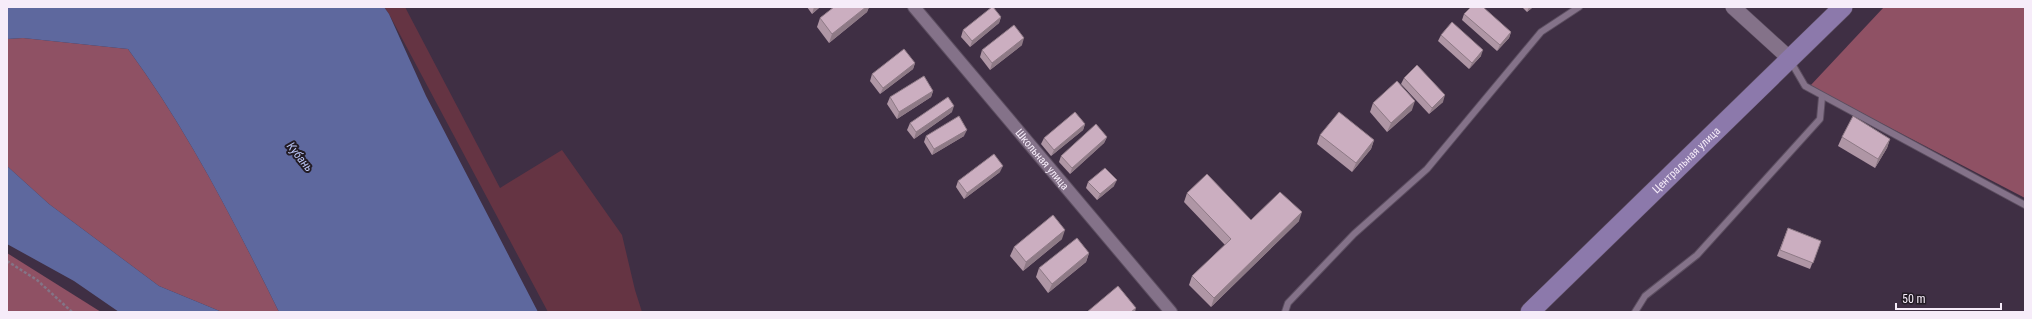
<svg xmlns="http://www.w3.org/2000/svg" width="2032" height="319" font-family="'Roboto Condensed',sans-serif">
	<rect width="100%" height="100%" fill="#3f2f44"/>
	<!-- green -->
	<path fill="#653443" d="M384 7H405L500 188 562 150 622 235 635 290 642 312H548L389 14Z"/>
	<!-- forest -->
	<g fill="#8f5164">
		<path d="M1884 7H2025V198L1810 86Z"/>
		<path d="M23 38 128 49C187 129 235 223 279 312H222L159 286 49 204 7 166V39Z"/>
		<path d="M7 253 101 312H7Z"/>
	</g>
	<!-- water -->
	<g fill="#5e689e">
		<path d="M7 7H384L389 14 426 96 538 312H279C235 223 187 129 128 49L23 38 7 39Z"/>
		<path d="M7 166 49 204 159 286 222 312H119L74 281 7 244Z"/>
	</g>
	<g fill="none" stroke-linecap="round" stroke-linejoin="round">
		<defs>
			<g id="service">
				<path d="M1791 62 1805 86 2025 205"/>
				<path d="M1285 312 1288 303 1354 234 1427 169 1541 32 1579 7"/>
				<path d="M1635 312 1645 296 1697 255 1820 119 1822 97"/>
			</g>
			<g id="minor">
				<path id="s1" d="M914 7 1171 312"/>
			</g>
			<path id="tertiary" d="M1733 7 1789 58"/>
			<g id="primary">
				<path id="s2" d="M1530 312 1843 7"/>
			</g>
		</defs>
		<!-- service casing -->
		<use href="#service" stroke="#5c4e60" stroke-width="8"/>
		<!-- minor casing -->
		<use href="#minor" stroke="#5c4e60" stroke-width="14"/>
		<!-- tertiary casing -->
		<use href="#tertiary" stroke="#5c4e60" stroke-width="16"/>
		<!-- primary casing -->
		<use href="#primary" stroke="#5c4e60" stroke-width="20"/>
		<!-- path -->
		<path stroke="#837587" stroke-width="2.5" stroke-dasharray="3 2" stroke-linecap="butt" d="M7 261 37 280 72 312"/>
		<!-- service -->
		<use href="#service" stroke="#847289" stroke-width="6"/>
		<!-- minor -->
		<use href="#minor" stroke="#847289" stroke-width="12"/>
		<!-- tertiary -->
		<use href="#tertiary" stroke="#847289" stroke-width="15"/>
		<!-- primary -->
		<use href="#primary" stroke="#8c79ab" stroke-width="19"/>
	</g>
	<!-- wall -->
	<g fill="#af96a5">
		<path d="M807 7H820L812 14Z"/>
		<path d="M834 7H869L867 12 829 43 817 27 820 18Z"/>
		<path d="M1522 7H1533L1527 12Z"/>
		<path d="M1464 14 1511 32 1509 38 1497 51 1462 20Z"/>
		<path d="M1001 17 999 23 970 47 961 37 963 30Z"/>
		<path d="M1441 35 1481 56 1469 69 1438 41Z"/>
		<path d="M1022 45 990 70 980 57 982 50Z"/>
		<path d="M915 63 913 69 880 94 870 81 872 74Z"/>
		<path d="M1404 78 1443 102 1429 114 1401 84Z"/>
		<path d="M933 91 931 97 897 119 887 104 890 97Z"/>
		<path d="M1373 103 1412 110 1387 132 1370 112Z"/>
		<path d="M952 112 914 139 907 130 910 123Z"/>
		<path d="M1085 124 1083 130 1051 156 1041 144 1044 138Z"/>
		<path d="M1320 135 1374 140 1371 149 1352 172 1317 144Z"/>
		<path d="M926 136H964L932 155 924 142Z"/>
		<path d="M1107 137 1104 143 1070 174 1059 162 1061 156Z"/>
		<path d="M1842 137 1890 139 1887 148 1875 168 1838 146Z"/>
		<path d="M1000 172 964 199 956 187 958 181Z"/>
		<path d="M1088 182 1114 186 1097 200 1086 188Z"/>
		<path d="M1187 193 1251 220 1299 221 1211 307 1189 285 1192 276 1225 245 1184 202Z"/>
		<path d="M1788 228 1821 241 1810 269 1777 256Z"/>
		<path d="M1062 239 1023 271 1010 256 1014 247Z"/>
		<path d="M1089 253 1086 262 1048 293 1036 277 1039 268Z"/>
	</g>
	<!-- shaded-wall -->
	<g fill="#8e7a86">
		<path d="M814 7H820L812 14Z"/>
		<path d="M866 7H869L867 12 829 43 832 34Z"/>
		<path d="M1529 7H1533L1527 12Z"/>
		<path d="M1001 17 999 23 970 47 972 41Z"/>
		<path d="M1511 32 1509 38 1497 51 1500 45Z"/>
		<path d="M1024 38 1022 45 990 70 992 63Z"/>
		<path d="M1483 50 1481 56 1469 69 1472 63Z"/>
		<path d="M915 63 913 69 880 94 883 88Z"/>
		<path d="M933 91 931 97 897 119 899 112Z"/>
		<path d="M1445 95 1443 102 1429 114 1432 108Z"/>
		<path d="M1415 101 1412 110 1387 132 1391 123Z"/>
		<path d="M954 106 952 112 914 139 916 132Z"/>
		<path d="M1085 124 1083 130 1051 156 1054 150Z"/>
		<path d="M967 130 964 136 932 155 934 149Z"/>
		<path d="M1107 137 1104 143 1070 174 1072 168Z"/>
		<path d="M1890 139 1887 148 1875 168 1878 159Z"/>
		<path d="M1374 140 1371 149 1352 172 1356 163Z"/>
		<path d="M1003 166 1000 172 964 199 967 193Z"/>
		<path d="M1117 180 1114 186 1097 200 1100 194Z"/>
		<path d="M1302 212 1299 221 1211 307 1214 298Z"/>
		<path d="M1065 230 1062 239 1023 271 1026 262Z"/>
		<path d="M1089 253 1086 262 1048 293 1052 284Z"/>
		<path d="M1136 308 1135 312H1131Z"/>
	</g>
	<!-- building -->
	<g fill="#cbaec0" stroke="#8e7a86">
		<path d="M834 7H866L832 34 820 18Z"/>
		<path d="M992 7H993L1001 17 972 41 963 30Z"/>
		<path d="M1471 7H1483L1511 32 1500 45 1464 14Z"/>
		<path d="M1452 22 1483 50 1472 63 1441 35Z"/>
		<path d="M1014 25 1024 38 992 63 982 50Z"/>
		<path d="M904 49 915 63 883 88 872 74Z"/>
		<path d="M1417 65 1445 95 1432 108 1404 78Z"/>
		<path d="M924 76 933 91 899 112 890 97Z"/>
		<path d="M1397 81 1415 101 1391 123 1373 103Z"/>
		<path d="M948 97 954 106 916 132 910 123Z"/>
		<path d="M1075 112 1085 124 1054 150 1044 138Z"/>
		<path d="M1339 112 1374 140 1356 163 1320 135Z"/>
		<path d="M959 116 967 130 934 149 926 136Z"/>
		<path d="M1853 116 1890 139 1878 159 1842 137Z"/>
		<path d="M1096 124 1107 137 1072 168 1061 156Z"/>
		<path d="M994 154 1003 166 967 193 958 181Z"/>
		<path d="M1105 168 1117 180 1100 194 1088 182Z"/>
		<path d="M1207 174 1251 220 1280 192 1302 212 1214 298 1192 276 1231 239 1187 193Z"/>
		<path d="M1053 215 1065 230 1026 262 1014 247Z"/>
		<path d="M1788 228 1821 241 1813 263 1780 250Z"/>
		<path d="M1077 238 1089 253 1052 284 1039 268Z"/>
		<path d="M1118 286 1136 308 1131 312H1087Z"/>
	</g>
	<g text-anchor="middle" stroke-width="4" stroke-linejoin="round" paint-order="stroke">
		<!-- street labels -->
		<g font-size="11" fill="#f6ecf9" stroke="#221b24">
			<text dy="4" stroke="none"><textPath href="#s2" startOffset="218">Центральная улица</textPath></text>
			<text dy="4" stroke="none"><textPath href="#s1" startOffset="199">Школьная улица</textPath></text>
		</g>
		<!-- water labels -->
		<g font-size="12" font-style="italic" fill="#b9c4f4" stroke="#221b24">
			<text transform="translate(300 157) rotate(51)" y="4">Кубань</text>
		</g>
	</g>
	<!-- border -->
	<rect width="2032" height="319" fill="none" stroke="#f6ecf9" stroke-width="16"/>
	<!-- scale -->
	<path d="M1896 303v6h105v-6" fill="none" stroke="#f6ecf9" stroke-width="2"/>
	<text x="1902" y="303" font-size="12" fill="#f6ecf9" stroke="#221b24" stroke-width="3" paint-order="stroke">50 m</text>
</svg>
